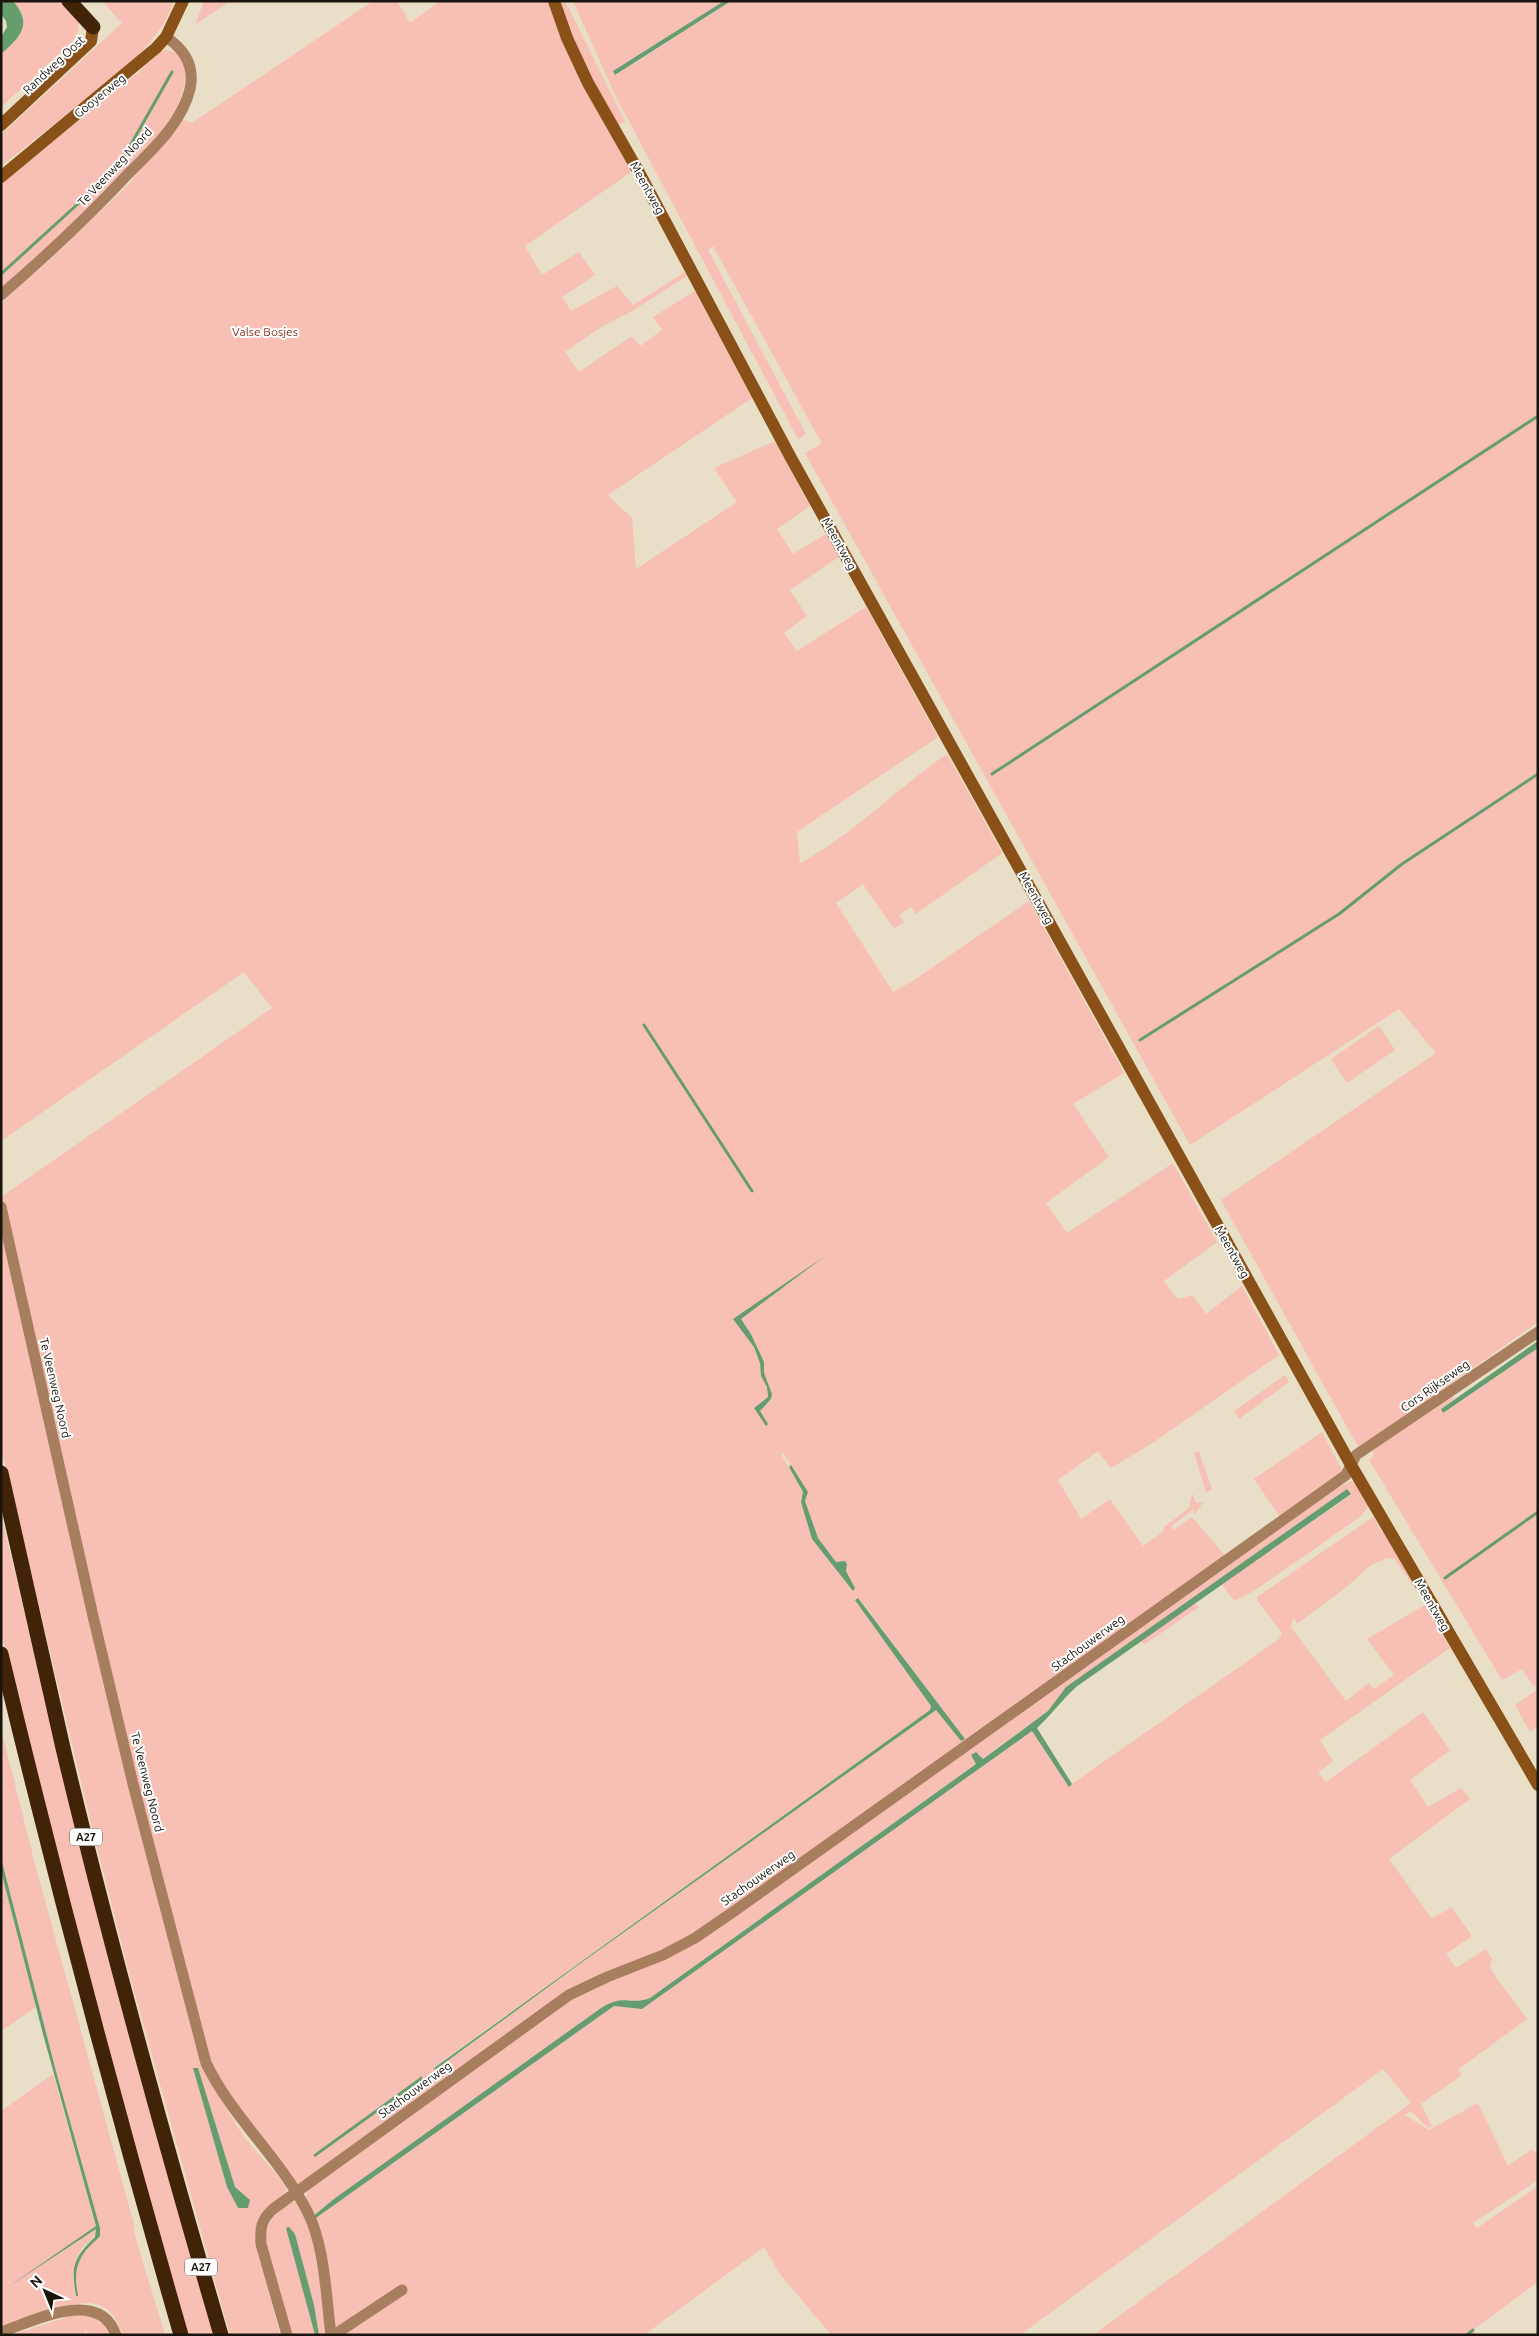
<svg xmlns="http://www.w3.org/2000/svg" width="1539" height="2336" font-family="Ubuntu,sans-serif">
	<rect width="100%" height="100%" fill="#e8dfc6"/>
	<!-- green -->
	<g fill="#f8bfb4" fill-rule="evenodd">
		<path d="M13 1H64L79 20 78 31 73 41 1 107V54C21 37 33 24 13 1Z"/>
		<path d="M102 1H174L163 25 151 41 131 63 1 166V135L122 23Z"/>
		<path d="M204 1H230L195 25Z"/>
		<path d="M373 1H397L410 23 440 1H565L625 121 611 131 631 172 525 246 542 275 579 252 595 275 562 297 571 311 617 286 633 305 685 272 687 276 629 313 601 327 565 352 579 372 632 336 640 346 662 330 653 317 695 291 752 398 608 495 632 518 636 569 737 502 714 468 775 441 810 506 777 529 793 554 826 534 839 557 790 590 807 616 784 633 797 651 866 607 938 737 797 832 800 863C853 835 897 788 947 754L1002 853 916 914 911 907 899 915 904 922 894 929 863 884 836 903 893 992 914 980 1029 901 1124 1073 1073 1104 1109 1157 1046 1203 1067 1233 1173 1163 1217 1242 1164 1281 1175 1297 1179 1299 1192 1295 1206 1314 1242 1286 1279 1355 1154 1442 1111 1468 1098 1451 1058 1480 1081 1519 1110 1499 1143 1546 1164 1531 1163 1528 1189 1508 1192 1493 1196 1503 1203 1502 1194 1516V1509L1171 1526 1173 1530 1192 1517 1226 1557 705 1927 674 1944 604 1975 299 2184H295L213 2074 151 1845 1 1197 272 1008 244 972 1 1141V303L52 258 128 185 182 119 192 123ZM822 1258 741 1319 751 1334 764 1362V1373L772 1394 771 1399 759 1411 768 1424 754 1408 768 1397 767 1387 761 1376 760 1363 754 1347 734 1319ZM783 1453 808 1492 805 1501 818 1538 836 1562 845 1561 847 1564 846 1571 855 1588 852 1590 812 1539 801 1502 803 1492 781 1454ZM859 1598 964 1738 961 1741 936 1710 578 1965 435 2070 434 2067 930 1710 931 1706 856 1600Z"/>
		<path d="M573 1H724L614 71 616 75 731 1H1538V1322L1446 1387 1454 1399 1441 1409 1443 1413 1538 1348V1685L1534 1687 1522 1669 1502 1680 1369 1460 1374 1455 1367 1441 1358 1447 1221 1200 1436 1053 1399 1009 1190 1145 805 453 820 445 821 442 713 246 708 250 806 434 798 439 617 99Z"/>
		<path d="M167 50 179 54 185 62V82L175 115 161 134 79 218 1 290V182L139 72 160 51Z"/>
		<path d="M1379 1026 1395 1050 1347 1083 1331 1059Z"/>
		<path d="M1 1216 52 1455 217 2093 244 2137 287 2187C280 2210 257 2202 255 2237L280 2335H230L129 1973 93 1832 1 1447ZM194 2068 198 2069 235 2187 250 2200 238 2208 227 2187Z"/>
		<path d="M1285 1375 1289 1382 1239 1419 1234 1411Z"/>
		<path d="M1322 1432 1343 1472 1281 1518 1254 1479Z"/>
		<path d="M1194 1452H1199L1212 1489 1206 1493Z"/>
		<path d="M1350 1481 1356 1483 1369 1506 1360 1517 1254 1591 1234 1601 1222 1584 1351 1495 1347 1489 1066 1687 1048 1711 982 1759 975 1752 972 1755 977 1763 650 1998C628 2006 625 1993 601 2008L312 2217 305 2199 308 2190 565 2002 593 1987 668 1957 1334 1490Z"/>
		<path d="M1 1515 96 1907 216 2335H187L78 1939 1 1632Z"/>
		<path d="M1373 1517 1383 1534 1385 1531 1419 1590H1416L1395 1559 1388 1558 1371 1565 1344 1589 1297 1624 1294 1617 1291 1627 1346 1701 1369 1683 1374 1689 1394 1675 1367 1639 1425 1605 1450 1648 1320 1740 1333 1761 1318 1773 1326 1782 1423 1712 1450 1750 1410 1780 1428 1807 1461 1788 1470 1799 1389 1859 1432 1919 1451 1907 1470 1933 1471 1937 1446 1954 1456 1968 1486 1949 1492 1959 1490 1967 1493 1973 1527 2019 1459 2069 1461 2076 1421 2104 1432 2126 1428 2128 1411 2111 1405 2115 1429 2130 1478 2103 1508 2166 1532 2149 1538 2156V2180L1473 2223 1477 2228 1538 2186V2282L1473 2330 1476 2335H1093L1411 2103 1383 2069 1020 2335H831L780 2274 764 2247 644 2335H335L313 2220 614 2006 642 2009 1032 1731 1069 1786 1279 1639 1282 1633 1257 1600V1597Z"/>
		<path d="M1195 1603 1199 1607 1145 1644 1141 1641Z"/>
		<path d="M1538 1689V1727L1530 1732 1515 1705Z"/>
		<path d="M1 1729 35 1864 134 2224 135 2236 165 2335H123C109 2294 84 2300 50 2311 34 2316 18 2322 1 2327V2111L53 2074 96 2226 21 2278 96 2229C97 2240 86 2242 81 2250 72 2264 72 2281 76 2296V2267L85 2250 100 2236V2228L57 2075 1 1858Z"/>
		<path d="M1 1871 36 2007 1 2031Z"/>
		<path d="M293 2202 298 2203C321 2237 321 2295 326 2335H319L314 2305 295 2234 287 2228 315 2335H292L265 2239C267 2222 276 2209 293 2202Z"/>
		<path d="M86 2314 106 2326 110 2335H88L87 2330 84 2331V2335H12L74 2315Z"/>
	</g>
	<!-- water -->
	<g fill="#659d6f">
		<path d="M1 1H13C33 24 21 37 1 54V37L7 27 6 21 1 14Z"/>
		<path d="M724 1H731L615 75 613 71Z"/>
		<path d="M825 1256 741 1319 751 1334 764 1362V1373L772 1394 771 1399 760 1411 768 1424 766 1426 754 1408 768 1397 767 1387 761 1376 760 1363 754 1347 733 1319Z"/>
		<path d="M1538 1341V1348L1443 1413 1441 1409Z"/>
		<path d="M791 1465 808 1492 805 1501 818 1538 836 1562 845 1561 847 1564 846 1571 855 1588 853 1591 812 1539 801 1502 803 1492 789 1467Z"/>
		<path d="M1347 1489 1351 1494 1076 1687C1062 1700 1051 1715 1037 1728L1072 1784 1069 1787 1032 1731 642 2009 614 2006 313 2220 312 2217 334 2199 601 2008C625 1993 628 2006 650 1998L976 1764 971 1755 976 1752 983 1759 1048 1711 1066 1687Z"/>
		<path d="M858 1598 965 1739 961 1741 936 1710 578 1965 435 2070 434 2068 930 1710 931 1706 855 1600Z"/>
		<path d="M1 1858 57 2075 100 2228V2236C96 2241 90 2245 86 2250 74 2266 75 2278 78 2296H76C71 2267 73 2258 95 2237L96 2229 8 2287 96 2226 43 2034 1 1871Z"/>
		<path d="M193 2068H198L235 2187 250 2200 248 2208H238L227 2187Z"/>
		<path d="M422 2076V2080L315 2157 313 2155Z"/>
		<path d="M289 2227 295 2234 314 2305 319 2335H315L286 2228Z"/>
	</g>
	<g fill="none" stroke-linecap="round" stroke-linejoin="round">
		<!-- stream -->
		<g stroke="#659d6f" stroke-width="3">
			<path d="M1 274 81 201 126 153 172 72"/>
			<path d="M992 774 1538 416"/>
			<path d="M644 1025 752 1191"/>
			<path d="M1140 1040 1339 914 1402 864 1538 774"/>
			<path d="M1445 1578 1538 1512"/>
			<path d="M1467 2335 1473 2330"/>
		</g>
		<!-- street -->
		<g stroke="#a77f5f" stroke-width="11">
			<path d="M1 295C45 257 88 217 128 174 152 150 182 123 190 89 195 66 184 49 166 37"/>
			<path d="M1 1207 93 1616 133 1784 206 2063C232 2117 280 2158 307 2211 325 2245 326 2297 331 2335"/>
			<path d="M1 2332C34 2321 99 2287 116 2335"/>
			<path d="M287 2335 261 2244C260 2228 261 2220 273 2209L569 1995 607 1977 663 1955 695 1938 733 1912 1346 1475 1356 1455 1538 1332"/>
			<path d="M334 2335 402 2290"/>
		</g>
		<!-- secondary -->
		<g stroke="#895017" stroke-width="12">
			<path d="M554 1 567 38 588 83 641 176 791 458 1351 1465 1538 1785"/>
			<path d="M1 125 91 41 93 27"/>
			<path d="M1 177 156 48 166 37 183 1"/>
		</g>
		<!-- highway -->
		<g stroke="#412307" stroke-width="15">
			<path d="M69 1 93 27"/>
			<path d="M1 1473C22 1565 42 1657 63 1748 110 1945 164 2140 221 2335"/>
			<path d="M1 1654C56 1883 116 2109 181 2335"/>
		</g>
	</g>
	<g text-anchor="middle" stroke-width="4" stroke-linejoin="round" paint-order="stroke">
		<!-- shield labels -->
		<g fill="#fff" stroke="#5e5b56" stroke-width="1">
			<rect x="70" y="1828.5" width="32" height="17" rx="4"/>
			<rect x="185" y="2258.5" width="32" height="17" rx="4"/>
		</g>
		<g font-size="11" font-weight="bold" fill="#19150d">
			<text x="86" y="1841">A27</text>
			<text x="201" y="2271">A27</text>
		</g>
		<!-- street labels -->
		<g font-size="12" fill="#19150d" stroke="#fff">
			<text transform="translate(54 65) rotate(-43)" y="4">Randweg Oost</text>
			<text transform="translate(100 96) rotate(-39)" y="4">Gooyerweg</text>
			<text transform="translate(115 167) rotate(-47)" y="4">Te Veenweg Noord</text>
			<text transform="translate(647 188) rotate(61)" y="4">Meentweg</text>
			<text transform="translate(839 544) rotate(61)" y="4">Meentweg</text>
			<text transform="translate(1036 898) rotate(61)" y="4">Meentweg</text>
			<text transform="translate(1232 1252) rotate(61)" y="4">Meentweg</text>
			<text transform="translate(1435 1386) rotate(-35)" y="4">Cors Rijkseweg</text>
			<text transform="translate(55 1388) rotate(77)" y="4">Te Veenweg Noord</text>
			<text transform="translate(1432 1605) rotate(60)" y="4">Meentweg</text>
			<text transform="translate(1088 1643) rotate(-36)" y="4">Stachouwerweg</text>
			<text transform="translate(147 1782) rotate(76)" y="4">Te Veenweg Noord</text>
			<text transform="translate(758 1878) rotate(-35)" y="4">Stachouwerweg</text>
			<text transform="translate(415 2090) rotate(-36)" y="4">Stachouwerweg</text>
		</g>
		<!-- park labels -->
		<g font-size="12" fill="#883225" stroke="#fff">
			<text x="265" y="336">Valse Bosjes</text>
		</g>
	</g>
	<!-- border -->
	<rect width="1539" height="2336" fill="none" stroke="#19150d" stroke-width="5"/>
	<!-- north arrow -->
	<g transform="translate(45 2291) rotate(316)" stroke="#ffffff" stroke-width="4" paint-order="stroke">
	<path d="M0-4L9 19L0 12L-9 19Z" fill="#19150d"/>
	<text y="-8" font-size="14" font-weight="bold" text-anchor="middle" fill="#19150d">N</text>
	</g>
</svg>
